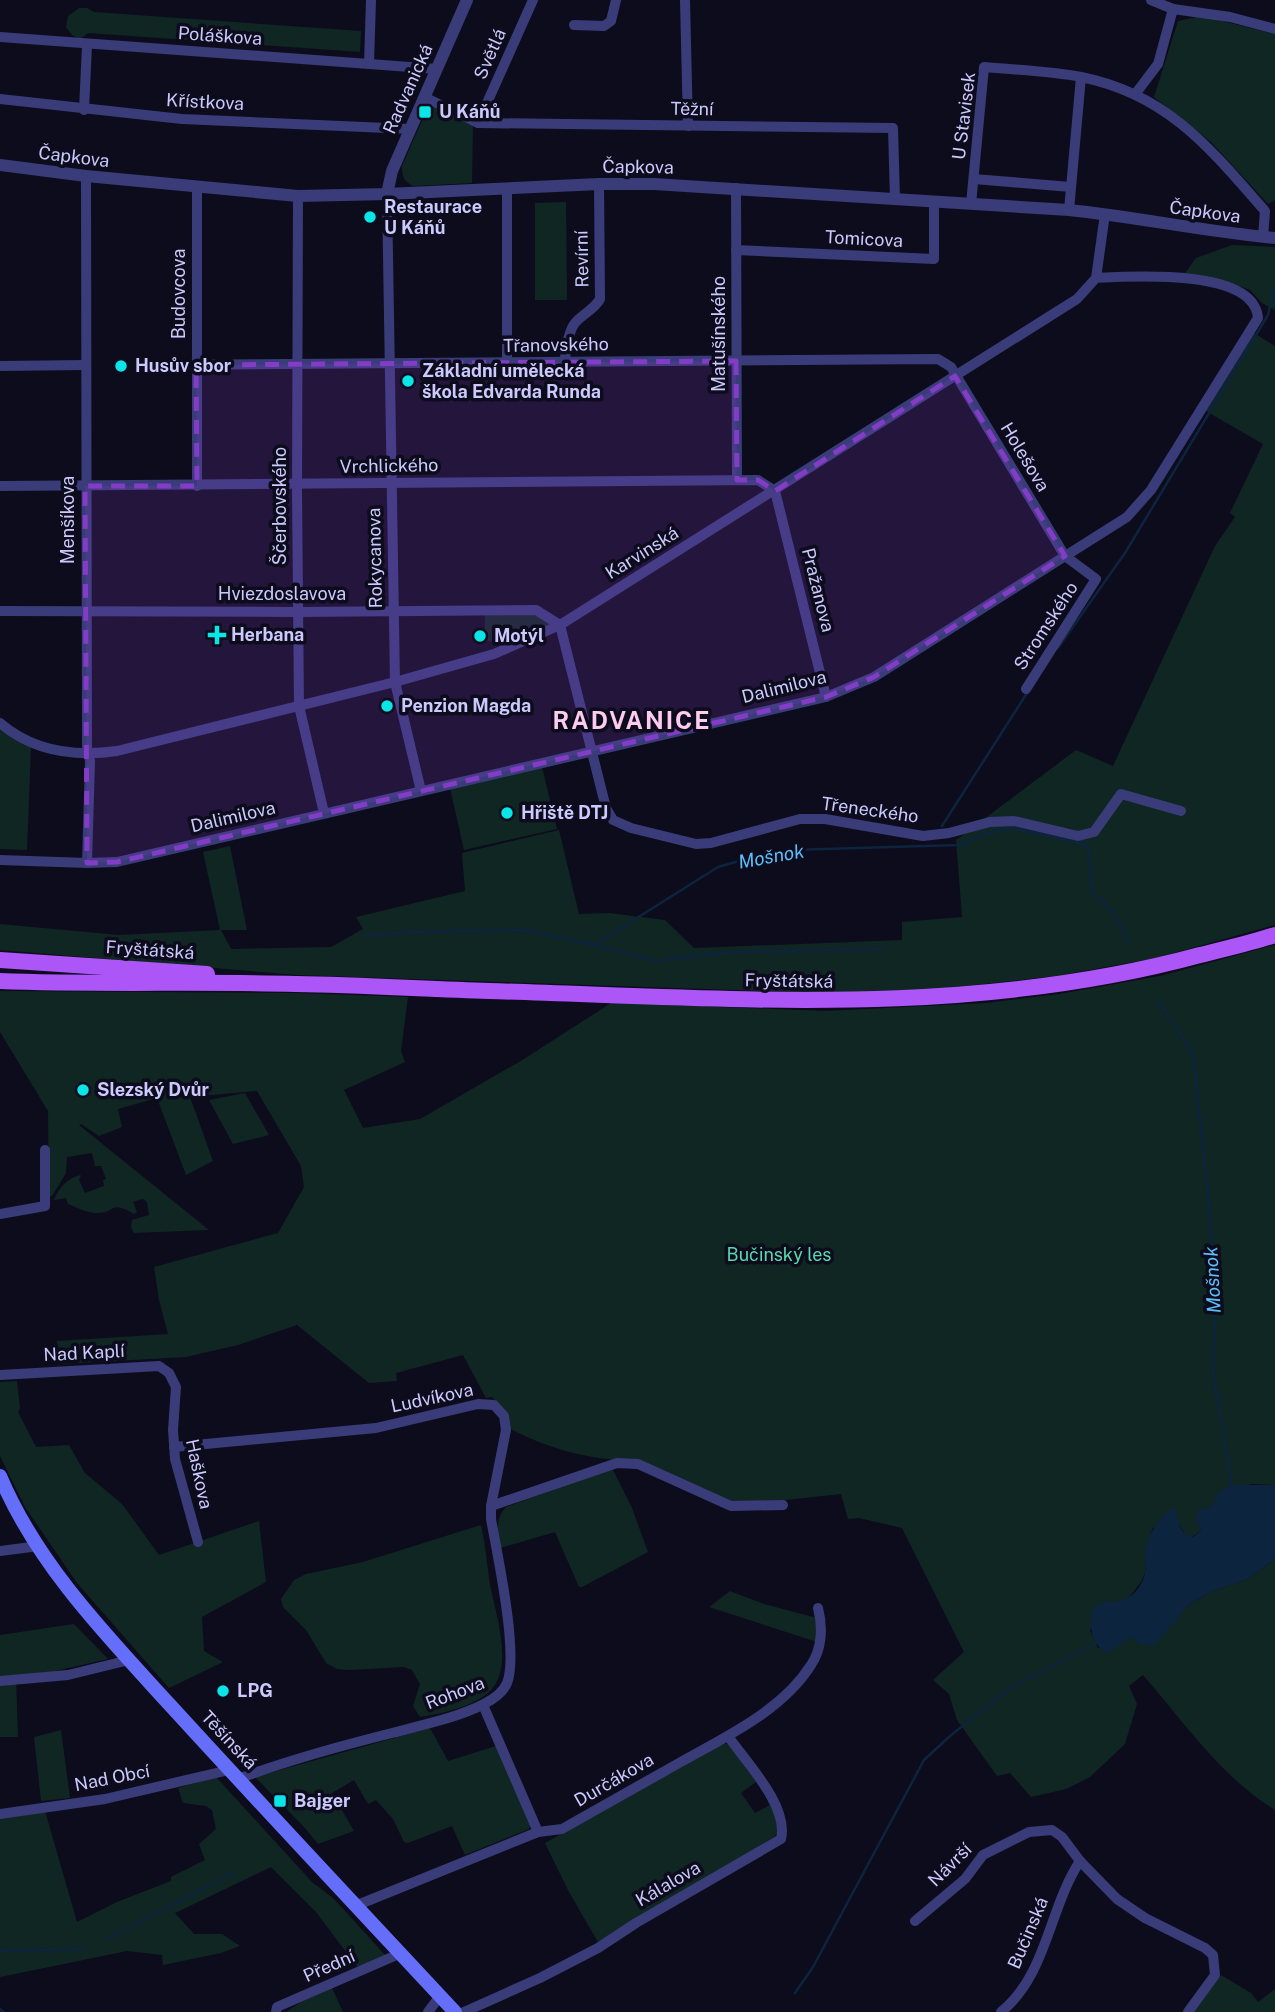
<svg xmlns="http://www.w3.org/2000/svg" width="1275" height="2012" font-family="'Public Sans',sans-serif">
	<rect width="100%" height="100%" fill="#0d0c1c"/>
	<!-- green -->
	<g fill="#102623">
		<path d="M79 8H87L94 12 361 31 360 52 88 33 80 39 72 35 66 27 68 16Z"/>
		<path d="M1202 16 1275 34V200L1268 204 1211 142 1154 97 1178 21Z"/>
		<path d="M429 105 473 126 472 183 413 186C404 181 402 177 402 166Z"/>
		<path d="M566 202 567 300H535V203Z"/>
		<path d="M1232 245 1275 247V310L1262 303 1250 290 1217 278 1185 273 1196 258Z"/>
		<path d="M1254 333 1275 346V925L1156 958 1056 976 938 989 826 993 297 975 0 950V924L119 935 220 930 203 852 230 846 247 930H221L231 949 331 947 363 929 356 917 465 891 462 853 559 830 579 914 609 913 665 920 694 948 902 940V922L962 917 956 840 1076 750 1113 766 1215 546 1235 517 1230 513 1263 444 1206 411Z"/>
		<path d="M485 613H532L550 624 505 645 485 640Z"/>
		<path d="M0 730 31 747 27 850 0 849Z"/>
		<path d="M542 767 557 829 464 850 450 788Z"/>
		<path d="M1275 945V1485L1252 1484 1221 1491 1202 1530 1192 1537 1186 1535 1177 1522 1153 1528 1146 1547 1145 1573 1141 1582 1127 1600 1114 1603 1090 1630 1098 1648 1176 1618 1188 1605 1210 1592 1246 1580 1275 1559V1810C1221 1777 1184 1722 1143 1675L1129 1686 1137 1704 1125 1744 1090 1777 1066 1789 1031 1797 1010 1773 997 1776 957 1720 949 1694 933 1680 964 1652 902 1528 859 1518 848 1519 841 1494 739 1505 620 1460C582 1458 542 1446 509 1428L507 1415 492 1397 486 1398 463 1355 396 1373 397 1381 369 1383 297 1325 238 1345 186 1357 60 1364 57 1341 168 1334 159 1300 154 1267 278 1233 304 1187 301 1166 257 1091 190 1097 213 1161 186 1175 157 1098 118 1109 122 1127 99 1136 81 1124 79 1125 209 1230 134 1233 131 1227 132 1220 149 1215 147 1202 143 1199 133 1202 137 1212 134 1214C108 1199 116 1214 96 1213 87 1213 76 1207 68 1204L66 1198 54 1200C58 1189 68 1177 81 1175L79 1180 85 1193 104 1186 103 1180 106 1179 101 1166H95L92 1153 67 1157 66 1173 52 1196H49L48 1111 0 1032V991L296 993 408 997 401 1051 405 1062 344 1090 363 1128 420 1119 524 1059 611 1003 826 1011 986 1003 1059 994 1160 976Z"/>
		<path d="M245 1093 269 1135 233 1144 209 1100Z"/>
		<path d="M17 1381 20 1408 18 1412 36 1447 69 1445 85 1473 122 1504 159 1555 259 1521 266 1582 202 1617 204 1651 223 1662 169 1688 77 1583 25 1507 0 1456V1382Z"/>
		<path d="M612 1468 632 1508 648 1552 582 1587H579L555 1532 500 1548C497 1533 495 1519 506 1507Z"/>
		<path d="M481 1525C485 1543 487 1561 489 1579 494 1610 515 1665 491 1690 474 1707 443 1713 420 1717L413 1706 420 1684 412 1670 404 1667 349 1670 337 1669 326 1663 306 1630 283 1607 281 1599 294 1580 306 1574 363 1562Z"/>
		<path d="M730 1591 764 1604 817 1618V1642L709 1607Z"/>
		<path d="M74 1624 108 1659 33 1676 16 1677 18 1737H0V1635Z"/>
		<path d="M430 1728 448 1761 496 1746 530 1826 529 1829 465 1855 452 1826 408 1843 404 1842 393 1819 376 1800 368 1804 354 1780 332 1793 354 1831 318 1844 305 1828 255 1777Z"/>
		<path d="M61 1730 70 1798 41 1801 34 1737Z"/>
		<path d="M722 1743 729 1744 756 1782 741 1793 755 1813 772 1804 781 1829 774 1837 598 1942 569 1892 545 1843Z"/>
		<path d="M216 1777 312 1882 334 1899 386 1956 358 1968 316 1912 271 1867 175 1913 194 1934H222L240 1946 221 1953 163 1965 162 1955 127 1951 0 1977V1819L45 1811 77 1922 117 1902 171 1881V1877L205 1860 199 1844 216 1829 212 1810 206 1806 183 1803 178 1788Z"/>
		<path d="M1221 1975 1251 1993 1258 2002 1275 1989V2012H1194Z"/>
		<path d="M332 1988 343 2012H286L301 2002Z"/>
	</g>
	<!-- water -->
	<path fill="#0d243f" d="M1231 1485H1275V1559L1246 1580 1210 1592 1188 1605 1155 1645H1142L1131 1637 1107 1653C1090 1644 1090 1628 1092 1610L1105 1601C1124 1606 1141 1592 1145 1573 1146 1564 1144 1554 1146 1546 1150 1531 1160 1520 1169 1509L1176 1508C1177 1521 1179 1533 1193 1537L1202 1530 1196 1523 1197 1510 1211 1508 1220 1491Z"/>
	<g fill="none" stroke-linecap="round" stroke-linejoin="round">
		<!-- stream -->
		<g stroke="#0d243f" stroke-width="2.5">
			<path d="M1058 648 1125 553 1268 315 1274 289"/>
			<path d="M942 826 1027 693"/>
			<path d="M365 936 409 932 526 930 594 945 718 867 757 856 789 850 960 845 984 834 1011 828 1084 844 1089 851 1092 892 1113 911 1129 943"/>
			<path d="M594 945 656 961 731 952 882 949"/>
			<path d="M1157 1000 1193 1053 1209 1205 1216 1301 1213 1373 1231 1479 1230 1489"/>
			<path d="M107 1939 234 1872"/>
			<path d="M0 1951 85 1949"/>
			<path d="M795 1993 813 1967 924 1760 950 1736 1012 1687 1096 1643"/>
			<path d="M0 2009 3 2012"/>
		</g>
		<!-- minor -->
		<g stroke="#393c79" stroke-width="10">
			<path d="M685 0 688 126"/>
			<path d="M1151 0 1173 9 1230 17 1275 29"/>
			<path d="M574 25 604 26 611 21 616 0"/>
			<path d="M0 37 437 69"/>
			<path d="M369 64 371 0"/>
			<path d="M1136 93 1158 64 1173 9"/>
			<path d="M424 97 478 123 893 128 895 200"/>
			<path d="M0 99 182 119 410 129"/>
			<path d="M84 110 87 45"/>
			<path d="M478 123 533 0"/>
			<path d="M86 176 87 747 90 761 87 863"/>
			<path d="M974 179 1071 187"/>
			<path d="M736 188 737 480"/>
			<path d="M387 194 395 682 421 791"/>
			<path d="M298 196 297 491 299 706 324 813"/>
			<path d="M971 204 984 67C1016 70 1050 71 1081 77 1167 94 1210 148 1265 211L1263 237"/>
			<path d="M1069 210 1081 77"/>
			<path d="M736 250 934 259V202"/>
			<path d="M507 363V188"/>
			<path d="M564 363C567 351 567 333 575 323 582 314 594 310 600 299L599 184"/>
			<path d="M149 365 938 359 951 367 1065 556 1096 579 1026 689"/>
			<path d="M0 366 85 365"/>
			<path d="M0 486 758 480 775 491"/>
			<path d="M197 486V187"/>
			<path d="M775 491 826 697"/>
			<path d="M0 611 298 612 536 610 560 625 606 808 613 820 631 828 696 844 711 843 800 819H825L923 836 949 833 990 822 1014 821 1078 836 1094 832 1121 794 1181 811"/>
			<path d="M0 723C34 752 75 757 117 751L395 682 494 654 560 625 1077 299 1096 278 1105 214"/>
			<path d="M0 860 87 863 117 862 826 697 874 677 1127 517 1151 490 1258 318C1254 268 1132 276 1096 278"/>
			<path d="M0 1214 45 1206V1150"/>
			<path d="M0 1375 159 1366 169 1373 176 1387 173 1430 175 1459 198 1542"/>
			<path d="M174 1447 376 1428 478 1404 494 1405 504 1416 506 1430 491 1506V1519C497 1553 519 1654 507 1683 503 1693 494 1699 484 1704 457 1718 421 1725 392 1733 340 1746 288 1760 238 1779"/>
			<path d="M491 1506 617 1463 638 1464 731 1506 783 1505"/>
			<path d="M0 1551 39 1546"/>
			<path d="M0 1681 68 1675 129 1660"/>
			<path d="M483 1705 538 1832"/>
			<path d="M0 1814 105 1799 229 1770"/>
			<path d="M355 1906 538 1832 562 1829C601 1807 640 1785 679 1763 725 1737 782 1711 811 1665 822 1649 823 1627 818 1608"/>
			<path d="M915 1921 965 1879 983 1855 1029 1832 1052 1830 1062 1837 1080 1861 1117 1899 1145 1918 1205 1948 1213 1955 1215 1975 1188 2012"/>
			<path d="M276 2012 277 2007 399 1954"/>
			<path d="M428 2012 440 1996"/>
			<path d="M464 2012 540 1978 598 1948 636 1923 781 1839C789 1806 746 1762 728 1736"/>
			<path d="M1001 2012C1047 1975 1049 1908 1080 1861"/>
		</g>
		<!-- tertiary -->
		<g stroke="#393c79" stroke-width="12">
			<path d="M0 165 86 176 298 196 387 194 599 184H654L1069 210C1138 217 1206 232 1275 238"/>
			<path d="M387 194 392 171 467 0"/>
		</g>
		<!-- secondary -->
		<path stroke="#656ef8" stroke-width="14" d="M0 1476C37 1564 106 1635 170 1705 264 1808 360 1910 455 2012"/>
		<!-- primary -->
		<g stroke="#ad56f8" stroke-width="16">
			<path d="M0 960 207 974"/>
			<path d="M0 981C99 985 198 981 296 984 361 985 425 989 489 991 730 998 964 1019 1200 955 1225 949 1251 943 1275 935"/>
		</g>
	</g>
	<!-- marked area -->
	<path fill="#833cc5" fill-opacity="0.2" stroke="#833cc5" stroke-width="5" stroke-dasharray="14 9" stroke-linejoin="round" d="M736 361 737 480H758L775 491 955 376 1065 556 874 677 826 697 117 862 87 863 85 486H197L196 365Z"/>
	<!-- markers -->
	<g fill="#0ae5e8" stroke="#0d0c1c" stroke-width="2.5">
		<rect x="418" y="105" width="14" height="14" rx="3.5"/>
		<circle cx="370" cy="217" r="7"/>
		<circle cx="121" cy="366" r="7"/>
		<circle cx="408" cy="381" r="7"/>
		<path d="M213.5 624.5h7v7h7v7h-7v7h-7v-7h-7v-7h7z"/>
		<circle cx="480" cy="636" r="7"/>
		<circle cx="387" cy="706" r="7"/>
		<circle cx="507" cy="813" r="7"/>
		<circle cx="83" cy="1090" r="7"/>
		<circle cx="223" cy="1691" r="7"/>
		<rect x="273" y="1794" width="14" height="14" rx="3.5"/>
	</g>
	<g text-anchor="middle" stroke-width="7" stroke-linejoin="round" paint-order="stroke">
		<!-- street labels -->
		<g font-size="18" fill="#cbc9fd" stroke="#0d0c1c">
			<text transform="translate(220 36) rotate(4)" y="6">Poláškova</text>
			<text transform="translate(490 54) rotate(-66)" y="6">Světlá</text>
			<text transform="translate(408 89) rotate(-66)" y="6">Radvanická</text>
			<text transform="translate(205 102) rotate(3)" y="6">Křístkova</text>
			<text transform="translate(692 109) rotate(1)" y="6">Těžní</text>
			<text transform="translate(964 116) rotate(-83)" y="6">U Stavisek</text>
			<text transform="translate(74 157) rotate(7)" y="6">Čapkova</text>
			<text transform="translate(638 167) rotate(1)" y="6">Čapkova</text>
			<text transform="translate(1205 212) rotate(8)" y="6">Čapkova</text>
			<text transform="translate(864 239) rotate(3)" y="6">Tomicova</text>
			<text transform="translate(582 259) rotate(-91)" y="6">Revírní</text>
			<text transform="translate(179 294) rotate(-90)" y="6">Budovcova</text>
			<text transform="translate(719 334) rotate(-90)" y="6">Matušínského</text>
			<text transform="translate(556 345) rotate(-1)" y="6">Třanovského</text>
			<text transform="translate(1025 457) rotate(59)" y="6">Holešova</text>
			<text transform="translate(389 466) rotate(-1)" y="6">Vrchlického</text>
			<text transform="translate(280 506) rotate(-90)" y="6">Ščerbovského</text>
			<text transform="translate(68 520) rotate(-90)" y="6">Menšíkova</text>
			<text transform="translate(642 553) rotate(-32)" y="6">Karvinská</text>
			<text transform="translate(375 558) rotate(-91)" y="6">Rokycanova</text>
			<text transform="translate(818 590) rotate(76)" y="6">Pražanova</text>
			<text x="282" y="600">Hviezdoslavova</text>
			<text transform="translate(1046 626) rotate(-57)" y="6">Stromského</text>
			<text transform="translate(784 687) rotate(-14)" y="6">Dalimilova</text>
			<text transform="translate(870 810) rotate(8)" y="6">Třeneckého</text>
			<text transform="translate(233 817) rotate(-13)" y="6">Dalimilova</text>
			<text transform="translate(150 950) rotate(4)" y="6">Fryštátská</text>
			<text transform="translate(789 981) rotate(1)" y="6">Fryštátská</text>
			<text transform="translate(84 1353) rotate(-3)" y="6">Nad Kaplí</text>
			<text transform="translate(432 1398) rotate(-12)" y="6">Ludvíkova</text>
			<text transform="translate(199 1474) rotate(78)" y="6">Haškova</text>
			<text transform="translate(455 1693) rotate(-21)" y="6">Rohova</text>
			<text transform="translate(229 1740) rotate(47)" y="6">Těšínská</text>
			<text transform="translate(112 1778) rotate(-11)" y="6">Nad Obcí</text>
			<text transform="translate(614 1780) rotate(-30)" y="6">Durčákova</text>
			<text transform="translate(950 1865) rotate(-45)" y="6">Návrší</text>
			<text transform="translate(668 1884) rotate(-30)" y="6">Kálalova</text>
			<text transform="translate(1028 1933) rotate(-67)" y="6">Bučinská</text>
			<text transform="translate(329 1966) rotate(-24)" y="6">Přední</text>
		</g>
		<!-- poi labels -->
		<g font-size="18" font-weight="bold" fill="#cbc9fd" stroke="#0d0c1c" text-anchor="start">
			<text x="439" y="118">U Káňů</text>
			<text x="384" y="213">Restaurace<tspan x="384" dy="21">U Káňů</tspan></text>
			<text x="135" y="372">Husův sbor</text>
			<text x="422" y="377">Základní umělecká<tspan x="422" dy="21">škola Edvarda Runda</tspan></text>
			<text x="231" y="641">Herbana</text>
			<text x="494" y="642">Motýl</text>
			<text x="401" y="712">Penzion Magda</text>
			<text x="521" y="819">Hřiště DTJ</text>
			<text x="97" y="1096">Slezský Dvůr</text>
			<text x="237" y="1697">LPG</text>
			<text x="294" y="1807">Bajger</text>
		</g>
		<!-- park labels -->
		<g font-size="18" fill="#5ad8ae" stroke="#0d0c1c">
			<text x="779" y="1261">Bučinský les</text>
		</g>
		<!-- water labels -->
		<g font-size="19" font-style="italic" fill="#5cbdf8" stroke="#0d0c1c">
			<text transform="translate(771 856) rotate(-10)" y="7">Mošnok</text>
			<text transform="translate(1212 1280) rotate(-93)" y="7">Mošnok</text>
		</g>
		<!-- district labels -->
		<g font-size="24" font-weight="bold" letter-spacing="2" fill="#fdcbef" stroke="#0d0c1c">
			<text x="632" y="729">RADVANICE</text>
		</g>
	</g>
</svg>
